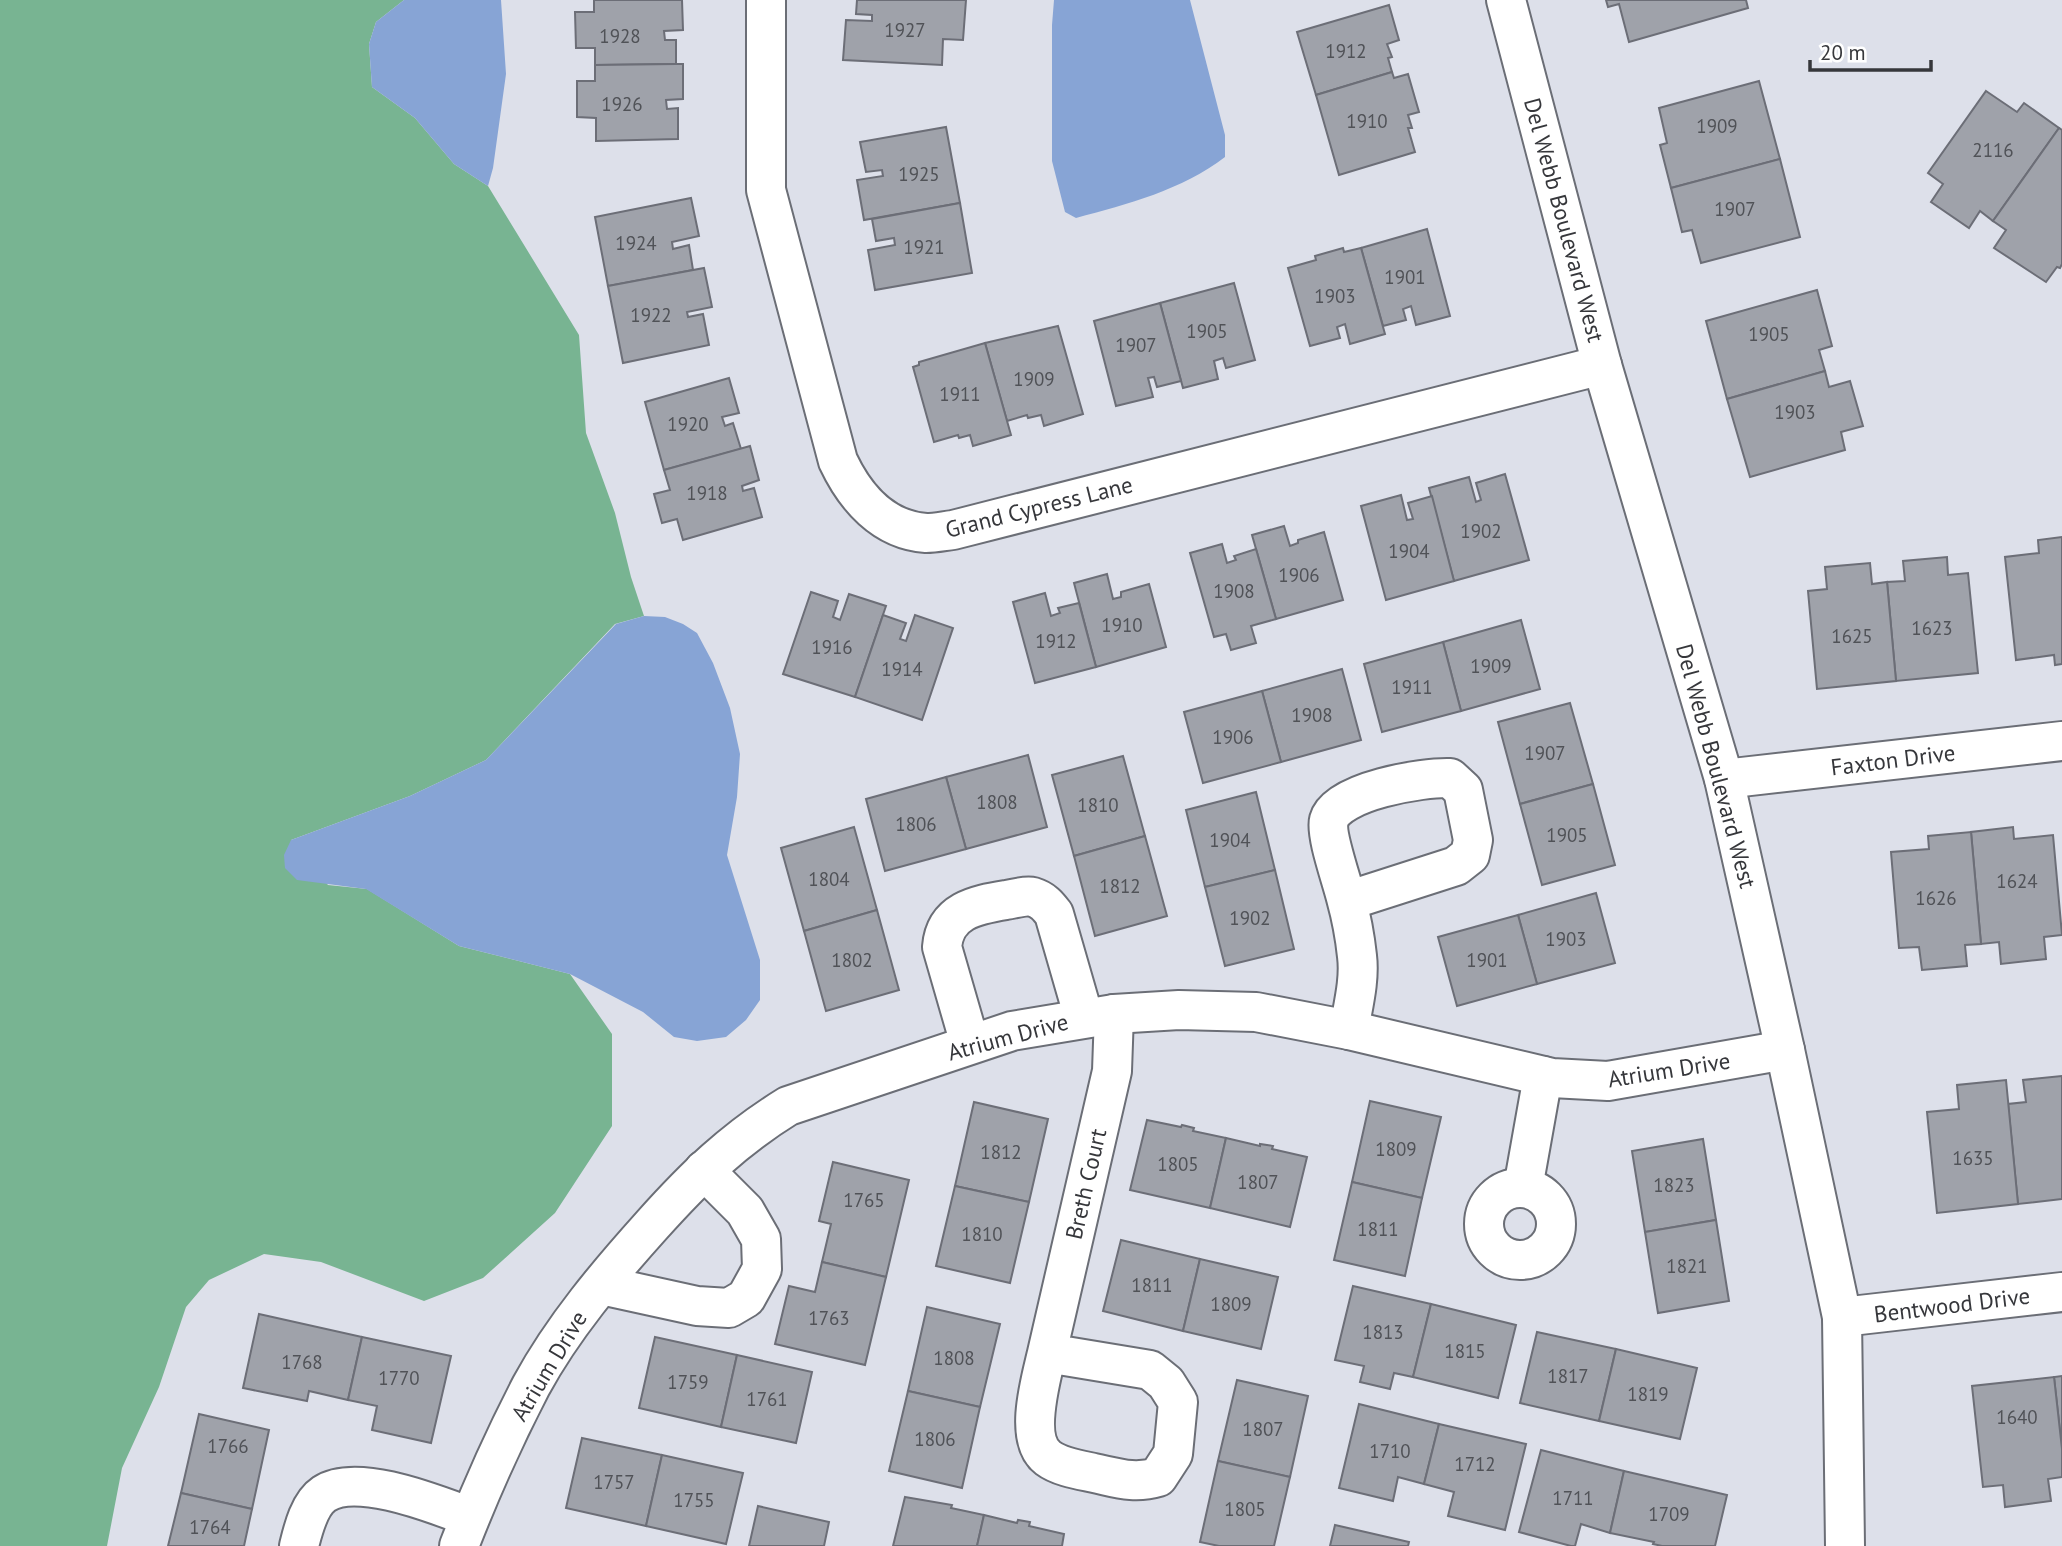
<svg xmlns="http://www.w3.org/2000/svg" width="2062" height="1546" font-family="'PT Sans',sans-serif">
	<rect width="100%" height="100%" fill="#dde0ea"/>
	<!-- forest -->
	<path fill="#78b492" d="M0 0H404L376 22 369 44 372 87 415 118 454 164 488 186 579 335 586 433 615 513 631 577 644 616 615 624 486 760 410 796 291 840 328 885 367 889 459 946 570 974 612 1034V1126L555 1213 483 1278 424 1301 321 1262 264 1254 209 1280 186 1307 159 1387 122 1468 107 1546H0Z"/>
	<!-- water -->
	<g fill="#87a4d5">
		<path d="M404 0H501L506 74 493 168 488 186 454 164 415 118 372 87 369 44 376 22Z"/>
		<path d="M1054 0H1190L1225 135V157C1182 190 1128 204 1076 218L1065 212 1052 161V25Z"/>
		<path d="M644 616 665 617 683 624 697 633 713 663 730 708 740 754 737 797 727 855 760 960V1000L746 1020 726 1037 697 1041 674 1037 643 1012 570 974 459 946 366 889 297 880 285 868 284 855 291 840 410 796 486 760 616 624Z"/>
	</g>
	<!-- building -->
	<g fill="#9fa2aa" stroke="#6c6e77" stroke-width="2">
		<path d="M594 0H682L683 30 664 31 665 40H676V64L595 65V48H576L575 12H594Z"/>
		<path d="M857 0H966L963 40 943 39 942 65 843 60 846 20 872 21V15L856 14Z"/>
		<path d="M1606 0H1746L1748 8 1629 42 1619 4 1608 7Z"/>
		<path d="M1389 5 1399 40 1387 44 1392 57 1388 58 1392 72 1316 95 1297 32Z"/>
		<path d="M676 64H683V99L666 100 667 109 678 108V139L596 141V118L577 117V81H595V65Z"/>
		<path d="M1392 72 1394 78 1408 74 1419 112 1408 115 1412 128H1408L1415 152 1339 175 1316 95Z"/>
		<path d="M1759 81 1780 159 1671 188 1660 145 1667 143 1659 108Z"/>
		<path d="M1986 91 2017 112 2024 103 2059 128 1993 221 1980 211 1969 228 1931 202 1943 184 1928 173Z"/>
		<path d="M946 127 960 203 864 220 857 180 883 176 882 170 866 172 860 142Z"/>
		<path d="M2059 128 2062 130V264L2060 268 2057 267 2046 282 1994 248 2006 230 1993 221Z"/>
		<path d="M1780 159 1800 237 1701 263 1692 230 1682 232 1671 188Z"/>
		<path d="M691 198 699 236 672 242 673 249 689 245 693 270 608 286 595 217Z"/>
		<path d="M960 203 972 273 875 290 868 250 895 245 894 238 876 241 872 219Z"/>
		<path d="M1427 229 1450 316 1416 325 1411 306 1403 309 1406 320 1383 326 1361 248Z"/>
		<path d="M1343 248 1344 252 1361 248 1385 334 1350 344 1345 324 1337 327 1340 338 1310 346 1288 268 1316 260 1315 256Z"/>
		<path d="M704 268 712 307 687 312 688 317 703 314 709 345 623 363 608 286Z"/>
		<path d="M1234 283 1255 360 1226 368 1223 358 1214 361 1218 379 1183 388 1160 303Z"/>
		<path d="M1817 290 1832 346 1819 350 1825 371 1727 399 1706 321Z"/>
		<path d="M1160 303 1181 381 1157 387 1154 377 1148 378 1153 397 1116 406 1094 321Z"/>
		<path d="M1058 326 1083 414 1044 426 1041 415 1028 418 1027 415 1007 421 985 343Z"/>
		<path d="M985 343 1011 435 973 446 970 435 959 438 958 435 934 442 913 367 919 365V362Z"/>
		<path d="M1825 371 1829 387 1850 381 1863 426 1841 432 1845 450 1750 477 1727 399Z"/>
		<path d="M729 378 739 413 722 417 725 426 733 423 741 449 664 470 645 402Z"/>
		<path d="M750 446 759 480 742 486 743 491 754 488 762 517 683 540 677 519 662 523 654 494 670 490 664 470Z"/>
		<path d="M1505 474 1529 560 1454 581 1429 488 1469 477 1476 502 1481 500 1476 483Z"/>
		<path d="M1401 495 1407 520 1413 519 1408 503 1432 496 1454 581 1386 600 1361 506Z"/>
		<path d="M1284 526 1290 546 1298 543V540L1324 532 1343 600 1276 619 1252 535Z"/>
		<path d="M2062 537V664L2055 665 2054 655 2016 660 2005 557 2039 553 2038 540Z"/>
		<path d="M1222 544 1227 563 1236 560 1234 556 1256 549 1276 619 1251 626 1256 643 1231 650 1226 634 1214 637 1190 553Z"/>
		<path d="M1947 557 1948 575 1968 573 1978 673 1896 681 1887 582 1905 581 1903 561Z"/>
		<path d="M1870 563 1872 584 1887 582 1896 681 1817 689 1808 591 1827 589 1825 567Z"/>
		<path d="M1107 574 1113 599 1121 597V592L1149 584 1166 647 1096 667 1074 583Z"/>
		<path d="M811 592 838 601 833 617 840 620 849 594 886 606 855 697 783 674Z"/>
		<path d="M1045 593 1051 616 1060 613 1058 608 1079 603 1096 667 1035 683 1013 602Z"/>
		<path d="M883 615 906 623 900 639 906 641 915 615 953 628 922 720 855 697Z"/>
		<path d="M1521 620 1540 689 1461 711 1443 642Z"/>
		<path d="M1443 642 1461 711 1382 732 1364 664Z"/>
		<path d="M1342 669 1361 740 1281 762 1262 691Z"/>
		<path d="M1262 691 1281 762 1203 783 1184 712Z"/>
		<path d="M1570 703 1593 784 1520 804 1498 722Z"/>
		<path d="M1028 755 1047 827 966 849 946 777Z"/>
		<path d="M1123 756 1145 836 1074 856 1052 775Z"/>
		<path d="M946 777 966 849 885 871 866 799Z"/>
		<path d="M1593 784 1615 865 1542 885 1520 804Z"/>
		<path d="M1256 792 1275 870 1205 887 1186 810Z"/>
		<path d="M854 827 877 910 804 931 781 848Z"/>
		<path d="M2013 827 2014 839 2053 835 2062 935 2044 937 2046 959 2001 964 1999 942 1981 944 1971 832Z"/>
		<path d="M1971 832 1981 944 1965 945 1967 966 1922 970 1919 947 1899 948 1891 852 1929 849 1928 836Z"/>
		<path d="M1145 836 1167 916 1095 936 1074 856Z"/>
		<path d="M1275 870 1294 949 1225 966 1205 887Z"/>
		<path d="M1596 893 1615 963 1537 984 1518 915Z"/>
		<path d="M877 910 899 990 826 1011 804 931Z"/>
		<path d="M1518 915 1537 984 1457 1006 1438 937Z"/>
		<path d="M2062 1076V1199L2018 1204 2008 1104 2026 1102 2023 1080Z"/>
		<path d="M2006 1080 2018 1204 1937 1213 1927 1112 1959 1109 1957 1085Z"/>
		<path d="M1370 1101 1441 1117 1422 1198 1352 1182Z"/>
		<path d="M974 1102 1048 1119 1029 1202 955 1186Z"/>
		<path d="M1147 1120 1181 1127 1182 1125 1194 1128 1193 1131 1226 1138 1210 1208 1130 1190Z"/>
		<path d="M1226 1138 1260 1146V1144L1273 1146 1272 1149 1307 1157 1290 1227 1210 1208Z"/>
		<path d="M1703 1139 1716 1220 1645 1232 1632 1151Z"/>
		<path d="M833 1162 909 1180 886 1277 822 1262 831 1224 819 1221Z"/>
		<path d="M1352 1182 1422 1198 1405 1276 1334 1260Z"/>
		<path d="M955 1186 1029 1202 1010 1283 936 1266Z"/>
		<path d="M1716 1220 1729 1301 1658 1313 1645 1232Z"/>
		<path d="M1121 1240 1200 1259 1183 1331 1103 1311Z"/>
		<path d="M1200 1259 1278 1277 1261 1349 1183 1331Z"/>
		<path d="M822 1262 886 1277 865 1365 775 1344 789 1286 815 1292Z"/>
		<path d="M1353 1286 1431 1304 1413 1377 1394 1373 1390 1389 1360 1382 1364 1366 1335 1360Z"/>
		<path d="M1431 1304 1516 1325 1498 1398 1413 1377Z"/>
		<path d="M927 1307 1000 1324 980 1407 908 1391Z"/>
		<path d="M259 1314 362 1337 348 1400 309 1391 307 1401 243 1388Z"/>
		<path d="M1537 1332 1616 1349 1599 1421 1520 1403Z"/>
		<path d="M362 1337 451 1356 431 1443 372 1430 377 1406 348 1400Z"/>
		<path d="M655 1337 737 1355 721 1427 639 1408Z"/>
		<path d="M1616 1349 1697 1368 1680 1439 1599 1421Z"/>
		<path d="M737 1355 812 1372 796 1443 721 1427Z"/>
		<path d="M2062 1376V1449L2054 1377Z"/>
		<path d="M2054 1377 2062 1449V1477L2048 1479 2051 1501 2005 1507 2003 1485 1983 1487 1972 1386Z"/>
		<path d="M1237 1380 1308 1396 1290 1477 1218 1461Z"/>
		<path d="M908 1391 980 1407 962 1488 889 1471Z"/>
		<path d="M1359 1404 1439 1424 1424 1484 1398 1477 1393 1501 1339 1488Z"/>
		<path d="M199 1414 269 1430 252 1509 181 1493Z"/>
		<path d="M1439 1424 1526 1444 1505 1530 1448 1516 1454 1492 1424 1484Z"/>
		<path d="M582 1438 662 1455 646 1526 566 1508Z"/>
		<path d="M1541 1450 1624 1471 1610 1533 1581 1524 1575 1546H1571L1519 1532Z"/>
		<path d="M662 1455 743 1473 726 1544 646 1526Z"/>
		<path d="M1218 1461 1290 1477 1274 1546H1219L1200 1542Z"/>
		<path d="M1624 1471 1727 1495 1715 1546H1662L1653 1544 1654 1542 1610 1533Z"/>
		<path d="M181 1493 252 1509 244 1546H168Z"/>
		<path d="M905 1497 952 1505 951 1508 984 1515 977 1546H893Z"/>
		<path d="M758 1506 829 1522 824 1546H749Z"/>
		<path d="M984 1515 1017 1523 1018 1520 1030 1522 1029 1526 1064 1534 1062 1546H977Z"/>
		<path d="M1335 1525 1409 1542 1408 1546H1330Z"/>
	</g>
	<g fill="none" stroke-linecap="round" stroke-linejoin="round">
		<defs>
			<g id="minor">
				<path d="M766 0V190L838 461C855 497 883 530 926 533 935 533 944 531 953 530L1602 365"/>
				<path d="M1506 0 1602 365 1724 779 1785 1050 1842 1317 1845 1546"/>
				<path d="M1724 779 2062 741"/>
				<path d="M1347 901 1456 866 1470 855 1473 840 1463 790 1450 778C1423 777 1337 791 1329 820 1325 834 1342 881 1346 898 1351 916 1355 937 1357 956 1360 980 1353 1006 1349 1030"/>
				<path d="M970 1044 942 947C945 911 975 905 1006 900 1014 899 1025 895 1033 897 1043 900 1048 906 1054 914L1084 1018"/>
				<path d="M1523 1188 1543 1076"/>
				<circle cx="1520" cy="1224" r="36"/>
				<path d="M601 1285 697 1306 729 1308 746 1298 762 1269 761 1239 745 1211 704 1170"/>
				<path d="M1842 1317 2062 1292"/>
				<path d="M1047 1353 1150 1370 1166 1383 1178 1402 1173 1454 1158 1477C1134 1484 1118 1478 1094 1473 1080 1470 1060 1467 1048 1458 1023 1439 1041 1379 1047 1353L1112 1071 1114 1014"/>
				<path d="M299 1546C303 1530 309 1504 324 1494 357 1472 437 1505 470 1517"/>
				<path d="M459 1546C480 1492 504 1438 531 1386 563 1327 608 1274 652 1225 695 1177 733 1140 788 1106L1012 1031 1114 1014 1179 1010 1256 1012 1349 1030 1552 1078 1608 1081 1785 1050"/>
			</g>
		</defs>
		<!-- minor casing -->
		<use href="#minor" stroke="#6b6e76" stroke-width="42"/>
		<!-- minor -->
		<use href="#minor" stroke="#fff" stroke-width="38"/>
	</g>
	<g text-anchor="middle" stroke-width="5" stroke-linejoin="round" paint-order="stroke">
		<!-- number labels -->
		<g font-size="19" fill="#505257">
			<text x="905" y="37">1927</text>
			<text x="620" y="43">1928</text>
			<text x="1346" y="58">1912</text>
			<text x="622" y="111">1926</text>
			<text x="1367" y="128">1910</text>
			<text x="1717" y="133">1909</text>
			<text x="1993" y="157">2116</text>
			<text x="919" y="181">1925</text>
			<text x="1735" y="216">1907</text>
			<text x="636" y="250">1924</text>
			<text x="924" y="254">1921</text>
			<text x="1405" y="284">1901</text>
			<text x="1335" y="303">1903</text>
			<text x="651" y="322">1922</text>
			<text x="1207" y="338">1905</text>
			<text x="1769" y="341">1905</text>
			<text x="1136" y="352">1907</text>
			<text x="1034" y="386">1909</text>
			<text x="960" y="401">1911</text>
			<text x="1795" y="419">1903</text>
			<text x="688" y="431">1920</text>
			<text x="707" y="500">1918</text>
			<text x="1481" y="538">1902</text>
			<text x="1409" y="558">1904</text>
			<text x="1299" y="582">1906</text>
			<text x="1234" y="598">1908</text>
			<text x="1122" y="632">1910</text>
			<text x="1932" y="635">1623</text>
			<text x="1852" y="643">1625</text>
			<text x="1056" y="648">1912</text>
			<text x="832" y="654">1916</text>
			<text x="1491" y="673">1909</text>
			<text x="902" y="676">1914</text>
			<text x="1412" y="694">1911</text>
			<text x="1312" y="722">1908</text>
			<text x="1233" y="744">1906</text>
			<text x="1545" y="760">1907</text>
			<text x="997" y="809">1808</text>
			<text x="1098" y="812">1810</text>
			<text x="916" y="831">1806</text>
			<text x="1567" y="842">1905</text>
			<text x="1230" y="847">1904</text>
			<text x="829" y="886">1804</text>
			<text x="2017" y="888">1624</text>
			<text x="1120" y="893">1812</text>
			<text x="1936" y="905">1626</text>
			<text x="1250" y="925">1902</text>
			<text x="1566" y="946">1903</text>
			<text x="852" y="967">1802</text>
			<text x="1487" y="967">1901</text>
			<text x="1396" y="1156">1809</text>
			<text x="1001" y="1159">1812</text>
			<text x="1973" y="1165">1635</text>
			<text x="1178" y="1171">1805</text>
			<text x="1258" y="1189">1807</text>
			<text x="1674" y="1192">1823</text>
			<text x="864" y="1207">1765</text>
			<text x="1378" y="1236">1811</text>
			<text x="982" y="1241">1810</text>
			<text x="1687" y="1273">1821</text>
			<text x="1152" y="1292">1811</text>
			<text x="1231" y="1311">1809</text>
			<text x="829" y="1325">1763</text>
			<text x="1383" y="1339">1813</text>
			<text x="1465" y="1358">1815</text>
			<text x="954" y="1365">1808</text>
			<text x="302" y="1369">1768</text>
			<text x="1568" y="1383">1817</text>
			<text x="399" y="1385">1770</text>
			<text x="688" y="1389">1759</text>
			<text x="1648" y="1401">1819</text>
			<text x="767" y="1406">1761</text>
			<text x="2017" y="1424">1640</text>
			<text x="1263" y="1436">1807</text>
			<text x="935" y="1446">1806</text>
			<text x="228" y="1453">1766</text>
			<text x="1390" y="1458">1710</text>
			<text x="1475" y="1471">1712</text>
			<text x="614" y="1489">1757</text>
			<text x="1573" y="1505">1711</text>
			<text x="694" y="1507">1755</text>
			<text x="1245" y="1516">1805</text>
			<text x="1669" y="1521">1709</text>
			<text x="210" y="1534">1764</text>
		</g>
		<!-- street labels -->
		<g font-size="23" fill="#36373b" stroke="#fff">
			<text transform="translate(1564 220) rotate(75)" y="8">Del Webb Boulevard West</text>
			<text transform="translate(1039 507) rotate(-14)" y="8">Grand Cypress Lane</text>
			<text transform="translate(1893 760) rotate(-7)" y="8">Faxton Drive</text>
			<text transform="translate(1716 766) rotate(75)" y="8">Del Webb Boulevard West</text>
			<text transform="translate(1008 1037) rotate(-15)" y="8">Atrium Drive</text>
			<text transform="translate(1669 1070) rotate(-9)" y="8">Atrium Drive</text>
			<text transform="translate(1086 1184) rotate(-77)" y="8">Breth Court</text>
			<text transform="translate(1952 1305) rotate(-7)" y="8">Bentwood Drive</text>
			<text transform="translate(549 1366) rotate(-59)" y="8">Atrium Drive</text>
		</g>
	</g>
	<!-- scale -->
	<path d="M1810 60v10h121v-10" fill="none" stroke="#36373b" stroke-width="3.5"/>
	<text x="1820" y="60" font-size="21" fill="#36373b" stroke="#ffffff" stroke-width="5" paint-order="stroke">20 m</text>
</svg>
